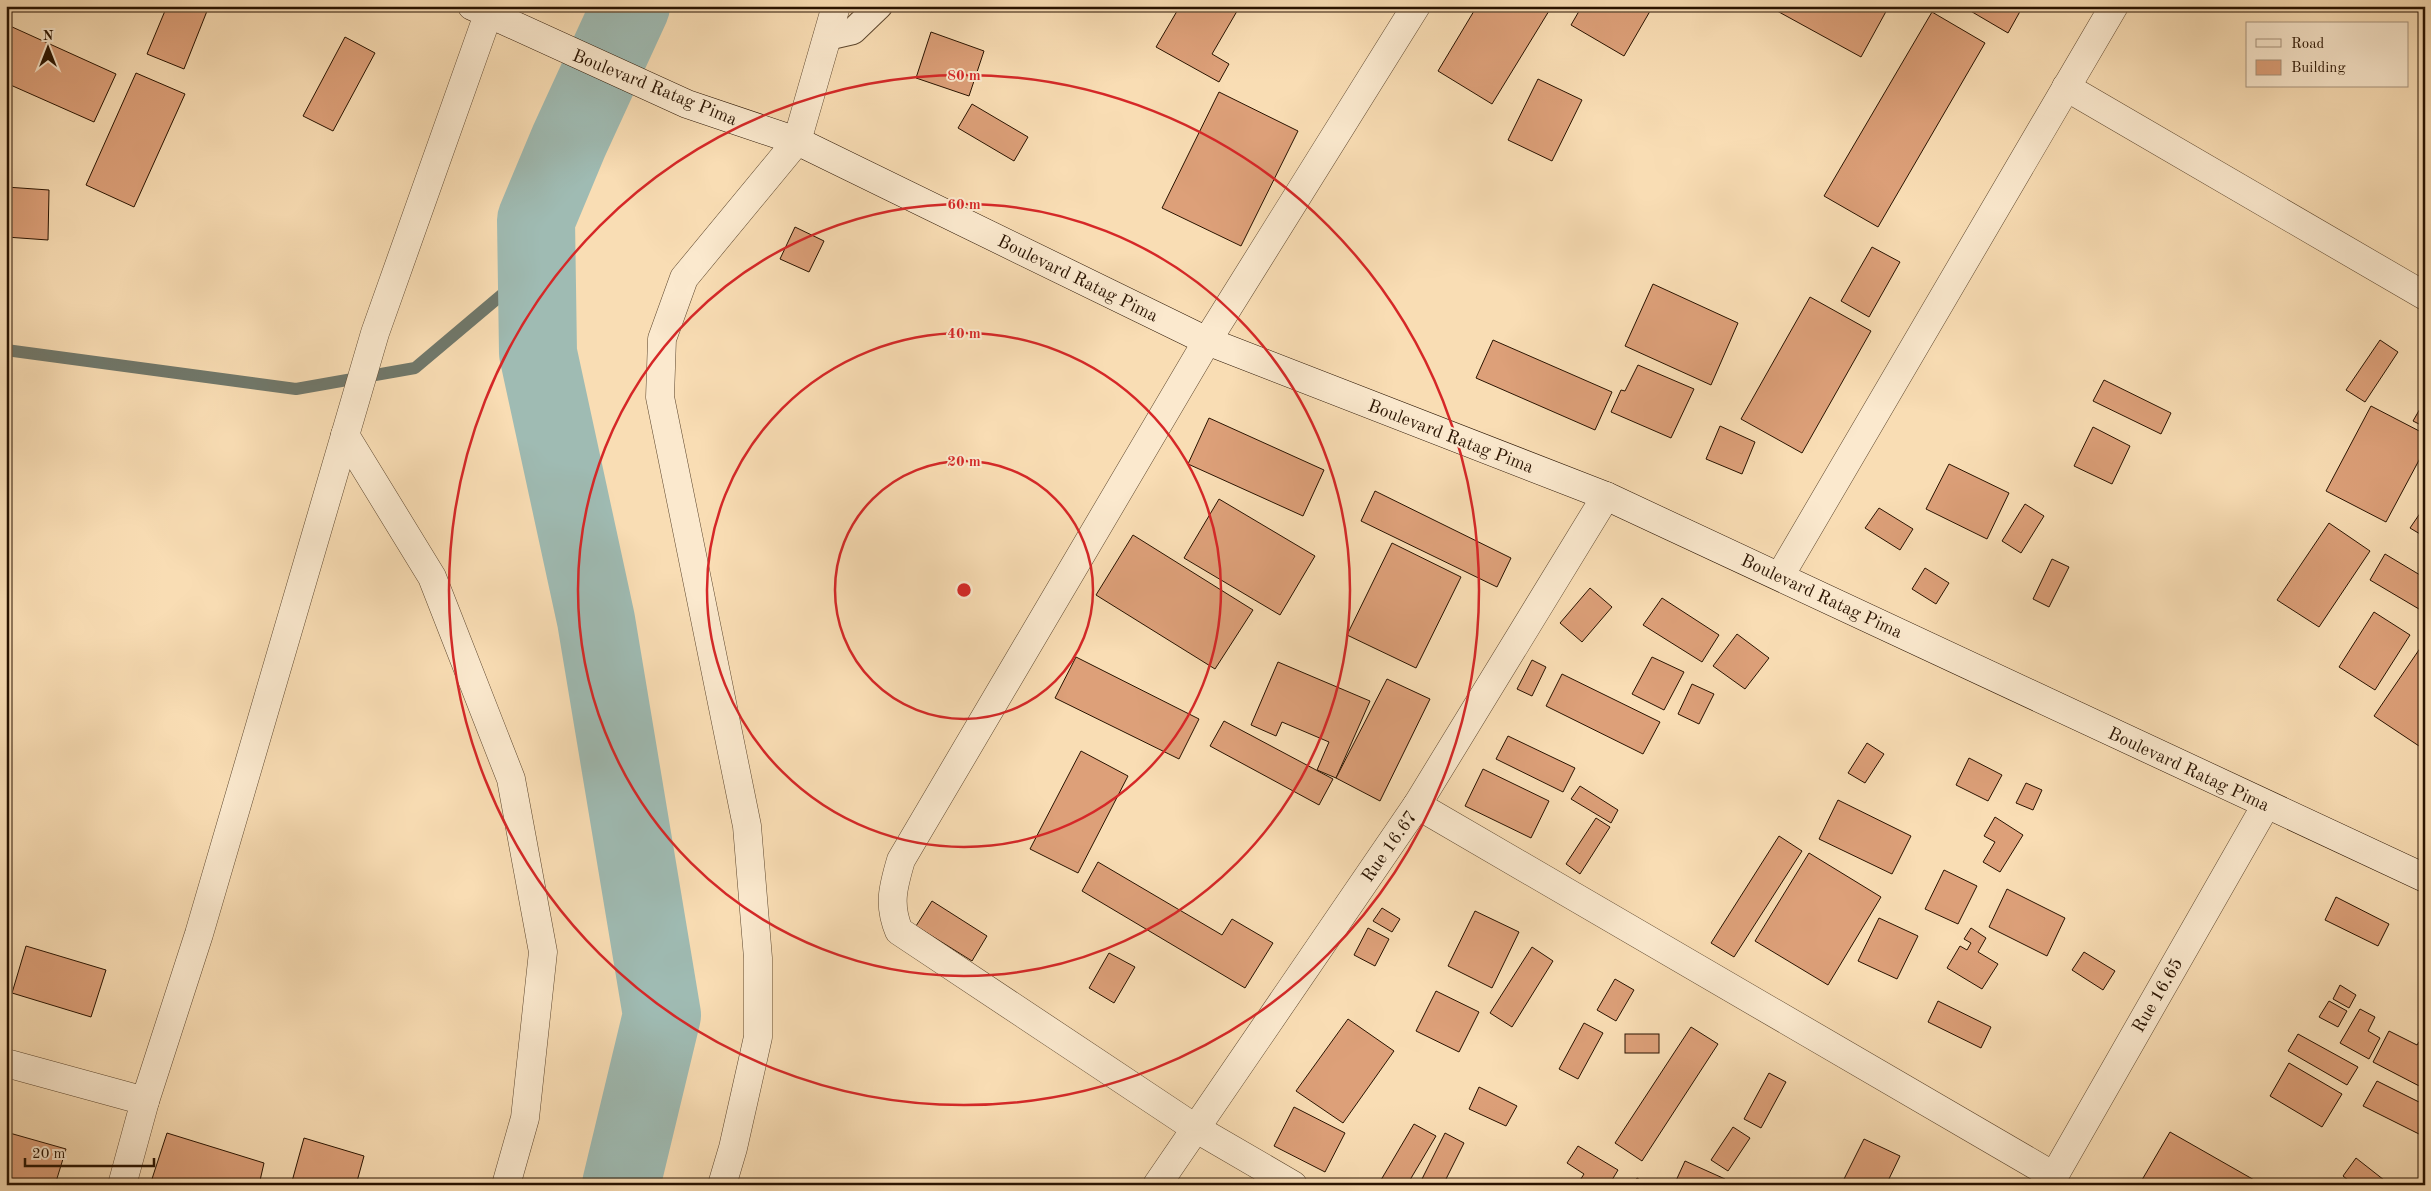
<svg xmlns="http://www.w3.org/2000/svg" width="2431" height="1191" font-family="'Old Standard TT',serif">
	<rect width="100%" height="100%" fill="#f9ddb4"/>
	<filter id="stains"><feTurbulence type="fractalNoise" baseFrequency=".004" numOctaves="4"/><feColorMatrix values="0 0 0 0 .2 0 0 0 0 .09 0 0 0 0 .02 0 0 0 .5 -.17"/></filter>
	<radialGradient id="worn" r=".72"><stop offset=".6" stop-color="#630" stop-opacity="0"/><stop offset="1" stop-color="#630" stop-opacity=".3"/></radialGradient>
	<g fill="none" stroke-linecap="round" stroke-linejoin="round">
		<!-- stream -->
		<path stroke="#70786b" stroke-width="12" d="M6 350 296 389 415 368 536 266"/>
		<!-- river -->
		<path stroke="#9fbbb3" stroke-width="78" d="M621 1185 662 1015 596 620 538 353 536 220 569 141 631 6"/>
	</g>
	<!-- building -->
	<g fill="#dda079" stroke="#291300">
		<path d="M167 6H209L184 69 147 54Z"/>
		<path d="M1180 6H1240L1212 54 1229 64 1219 82 1156 47Z"/>
		<path d="M1477 6H1552L1492 104 1438 71Z"/>
		<path d="M1582 6H1653L1624 56 1571 25Z"/>
		<path d="M1768 6H1889L1861 57Z"/>
		<path d="M1962 6H2023L2008 33Z"/>
		<path d="M1932 12 1985 43 1878 227 1824 196Z"/>
		<path d="M10 26 116 74 94 122 6 83V33Z"/>
		<path d="M931 32 984 51 969 96 916 78Z"/>
		<path d="M345 37 375 53 333 131 303 116Z"/>
		<path d="M136 73 185 94 134 207 86 185Z"/>
		<path d="M1538 79 1582 100 1552 161 1508 140Z"/>
		<path d="M1219 92 1298 131 1241 246 1162 208Z"/>
		<path d="M972 104 1028 137 1014 161 958 128Z"/>
		<path d="M6 187 49 190 48 240 6 237Z"/>
		<path d="M795 227 824 241 809 272 780 259Z"/>
		<path d="M1872 247 1900 262 1869 317 1841 301Z"/>
		<path d="M1653 284 1738 323 1711 385 1625 346Z"/>
		<path d="M1810 297 1871 331 1802 453 1741 419Z"/>
		<path d="M1493 340 1612 392 1595 430 1476 378Z"/>
		<path d="M2380 340 2398 352 2365 402 2346 390Z"/>
		<path d="M1638 365 1694 389 1671 438 1611 412 1621 390 1625 391Z"/>
		<path d="M2104 380 2171 413 2161 434 2093 401Z"/>
		<path d="M2425 400V427L2413 421Z"/>
		<path d="M2371 406 2425 434V449L2386 522 2326 491Z"/>
		<path d="M1209 418 1324 470 1303 516 1188 464Z"/>
		<path d="M1720 426 1755 442 1742 474 1706 459Z"/>
		<path d="M2093 427 2130 446 2112 484 2074 466Z"/>
		<path d="M1949 464 2009 493 1987 539 1926 509Z"/>
		<path d="M1375 491 1511 558 1497 587 1361 521Z"/>
		<path d="M1219 499 1315 556 1280 615 1184 558Z"/>
		<path d="M2025 504 2044 516 2021 553 2002 541Z"/>
		<path d="M2425 506V537L2410 528Z"/>
		<path d="M1879 508 1913 529 1900 550 1865 528Z"/>
		<path d="M2329 523 2370 551 2319 627 2277 600Z"/>
		<path d="M1133 535 1253 610 1215 669 1096 595Z"/>
		<path d="M1392 543 1461 577 1416 668 1347 635Z"/>
		<path d="M2385 554 2425 578 2424 612 2370 580Z"/>
		<path d="M2052 559 2069 567 2049 607 2033 599Z"/>
		<path d="M1925 568 1949 583 1936 604 1912 589Z"/>
		<path d="M1590 588 1612 607 1582 642 1560 623Z"/>
		<path d="M1662 598 1719 635 1702 662 1643 625Z"/>
		<path d="M2374 612 2410 635 2375 690 2339 667Z"/>
		<path d="M1737 634 1769 658 1745 689 1713 666Z"/>
		<path d="M2425 641V750L2374 716Z"/>
		<path d="M1076 657 1199 719 1179 759 1055 698Z"/>
		<path d="M1652 657 1684 672 1664 710 1632 694Z"/>
		<path d="M1532 660 1546 667 1532 696 1517 689Z"/>
		<path d="M1278 662 1370 701 1336 778 1317 770 1329 742 1282 722 1276 736 1251 725Z"/>
		<path d="M1562 674 1660 722 1643 754 1546 706Z"/>
		<path d="M1387 679 1430 699 1380 801 1336 778Z"/>
		<path d="M1692 684 1714 694 1699 724 1678 714Z"/>
		<path d="M1224 721 1333 779 1319 805 1210 746Z"/>
		<path d="M1508 736 1575 768 1563 792 1496 759Z"/>
		<path d="M1867 743 1884 754 1865 783 1848 773Z"/>
		<path d="M1081 751 1128 776 1078 873 1030 849Z"/>
		<path d="M1969 758 2002 775 1988 801 1956 785Z"/>
		<path d="M1483 769 1549 801 1531 838 1465 806Z"/>
		<path d="M2026 783 2042 790 2033 810 2016 803Z"/>
		<path d="M1580 786 1618 810 1611 823 1571 799Z"/>
		<path d="M1838 800 1911 836 1892 874 1819 839Z"/>
		<path d="M1995 817 2023 835 2000 872 1983 862 1995 842 1984 836Z"/>
		<path d="M1596 818 1610 827 1580 874 1566 864Z"/>
		<path d="M1779 836 1802 851 1734 957 1711 943Z"/>
		<path d="M1809 853 1881 897 1828 985 1755 941Z"/>
		<path d="M1098 862 1222 935 1232 919 1273 943 1245 988 1082 891Z"/>
		<path d="M1944 870 1977 886 1958 924 1925 909Z"/>
		<path d="M2007 889 2065 918 2047 956 1989 927Z"/>
		<path d="M2336 897 2389 924 2378 946 2325 920Z"/>
		<path d="M932 901 987 936 972 961 916 926Z"/>
		<path d="M1382 908 1400 919 1392 932 1373 921Z"/>
		<path d="M1475 911 1519 932 1492 988 1448 966Z"/>
		<path d="M1879 918 1918 936 1897 979 1858 961Z"/>
		<path d="M1368 928 1389 939 1375 966 1354 955Z"/>
		<path d="M1971 928 1986 938 1978 952 1998 964 1982 989 1947 968 1960 946 1967 950 1971 943 1964 939Z"/>
		<path d="M26 946 106 970 91 1017 12 993Z"/>
		<path d="M1532 947 1553 961 1512 1027 1490 1013Z"/>
		<path d="M2084 952 2115 971 2103 990 2072 970Z"/>
		<path d="M1109 953 1135 967 1114 1003 1089 988Z"/>
		<path d="M1615 979 1634 990 1616 1021 1597 1010Z"/>
		<path d="M2340 985 2356 995 2349 1008 2333 999Z"/>
		<path d="M1436 991 1479 1012 1459 1052 1416 1031Z"/>
		<path d="M1938 1001 1991 1027 1981 1048 1928 1022Z"/>
		<path d="M2329 1001 2347 1011 2338 1027 2319 1017Z"/>
		<path d="M2360 1009 2375 1017 2368 1031 2380 1038 2369 1059 2340 1043Z"/>
		<path d="M1348 1019 1394 1051 1343 1123 1296 1091Z"/>
		<path d="M1584 1023 1603 1033 1578 1079 1559 1069Z"/>
		<path d="M1691 1027 1718 1044 1642 1161 1615 1143Z"/>
		<path d="M2389 1031 2417 1045 2425 1033V1089L2373 1062Z"/>
		<rect x="1625" y="1034" width="34" height="19"/>
		<path d="M2298 1034 2358 1067 2347 1085 2288 1051Z"/>
		<path d="M2289 1063 2342 1094 2322 1127 2270 1096Z"/>
		<path d="M1769 1073 1786 1082 1761 1128 1744 1119Z"/>
		<path d="M2377 1081 2425 1105V1137L2363 1106Z"/>
		<path d="M1479 1087 1517 1106 1506 1126 1469 1109Z"/>
		<path d="M1294 1107 1345 1133 1325 1172 1274 1146Z"/>
		<path d="M1414 1124 1436 1136 1407 1185H1378Z"/>
		<path d="M1733 1127 1750 1138 1728 1171 1711 1160Z"/>
		<path d="M6 1132 66 1149 55 1185H6Z"/>
		<path d="M2170 1132 2263 1185H2139Z"/>
		<path d="M167 1133 264 1163 259 1185H150Z"/>
		<path d="M1445 1133 1464 1143 1443 1185H1419Z"/>
		<path d="M304 1138 364 1156 356 1185H291Z"/>
		<path d="M1864 1139 1900 1156 1886 1185H1841Z"/>
		<path d="M1578 1146 1618 1170 1609 1185H1577L1584 1174 1567 1163Z"/>
		<path d="M2356 1158 2384 1180 2381 1185H2354L2343 1176Z"/>
		<path d="M1685 1161 1725 1179 1722 1185H1674Z"/>
		<path d="M1637 1178 1648 1185H1633Z"/>
	</g>
	<g fill="none" stroke-linecap="round" stroke-linejoin="round">
		<defs>
			<path id="lane" d="M827 37 853 31 879 6"/>
			<g id="street">
				<path d="M2066 87 2425 296"/>
				<path d="M345 435 432 577 511 779 543 952 525 1118 506 1185"/>
				<path d="M1780 576 2114 6"/>
				<path d="M1417 805 2054 1176"/>
				<path d="M6 1063 145 1101"/>
				<path d="M122 1185 145 1101 199 934 375 333 491 6"/>
				<path d="M722 1185 733 1148 758 1037V958L747 826 660 397 662 339 684 278 797 141 836 6"/>
				<path d="M1157 1185 1417 805 1606 496"/>
				<path d="M1293 1185 1195 1128 899 931C888 905 893 887 901 860L1207 341 1416 6"/>
				<path d="M2049 1185 2266 805"/>
			</g>
			<path id="secondary" d="M472 6 687 104 797 141 1207 341 1606 496 2425 878"/>
		</defs>
		<!-- lane casing -->
		<use href="#lane" stroke="#5d462d" stroke-width="28"/>
		<!-- street casing -->
		<use href="#street" stroke="#5d462d" stroke-width="29"/>
		<!-- secondary casing -->
		<use href="#secondary" stroke="#291300" stroke-width="29"/>
		<!-- lane -->
		<use href="#lane" stroke="#fbe9ce" stroke-width="26"/>
		<!-- street -->
		<use href="#street" stroke="#fbe9ce" stroke-width="28"/>
		<!-- secondary -->
		<use href="#secondary" stroke="#fbe9ce" stroke-width="28"/>
	</g>
	<!-- distance rings -->
	<g fill="none" stroke="#d62828" stroke-width="2.5">
		<circle cx="964" cy="590" r="129"/>
		<circle cx="964" cy="590" r="257"/>
		<circle cx="964" cy="590" r="386"/>
		<circle cx="964" cy="590" r="515"/>
	</g>
	<g text-anchor="middle" stroke-width="4" stroke-linejoin="round" paint-order="stroke">
		<!-- street labels -->
		<g font-size="18" fill="#291300" stroke="#fbe9ce">
			<text transform="translate(655 87) rotate(22)" y="6">Boulevard Ratag Pima</text>
			<text transform="translate(1078 278) rotate(26)" y="6">Boulevard Ratag Pima</text>
			<text transform="translate(1451 436) rotate(21)" y="6">Boulevard Ratag Pima</text>
			<text transform="translate(1822 596) rotate(25)" y="6">Boulevard Ratag Pima</text>
			<text transform="translate(2189 769) rotate(25)" y="6">Boulevard Ratag Pima</text>
			<text transform="translate(1389 846) rotate(-55)" y="6">Rue 16.67</text>
			<text transform="translate(2157 995) rotate(-60)" y="6">Rue 16.65</text>
		</g>
	</g>
	<circle cx="964" cy="590" r="8" fill="#d62828" stroke="#fbe9ce" stroke-width="2.5"/>
	<g font-size="15" text-anchor="middle" font-weight="bold" fill="#d62828" stroke="#fbe9ce" stroke-width="4" stroke-linejoin="round" paint-order="stroke">
		<text x="964" y="80">80 m</text>
		<text x="964" y="209">60 m</text>
		<text x="964" y="338">40 m</text>
		<text x="964" y="466">20 m</text>
	</g>
	<!-- margin -->
	<rect width="2431" height="1191" fill="none" stroke="#f9ddb4" stroke-width="25"/>
	<rect x="8" y="8" width="2416" height="1176" fill="none" stroke="#291300" stroke-width="2.5"/>
	<rect x="12" y="12" width="2406" height="1166" fill="none" stroke="#291300"/>
	<!-- legend -->
	<rect x="2246" y="22" width="162" height="65" fill="#fbe9ce" stroke="#a7937c"/>
	<rect x="2256" y="39" width="25" height="8" fill="#fbe9ce" stroke="#a7937c"/>
	<text x="2291" y="48" font-size="15" fill="#291300">Road</text>
	<rect x="2256" y="60" width="25" height="15" fill="#dda079" stroke="#a7937c"/>
	<text x="2291" y="72" font-size="15" fill="#291300">Building</text>
	<!-- north arrow -->
	<g transform="translate(48 48)" stroke="#fbe9ce" stroke-width="4" paint-order="stroke">
	<path d="M0-4L9 19L0 12L-9 19Z" fill="#291300"/>
	<text y="-8" font-size="14" font-weight="bold" text-anchor="middle" fill="#291300">N</text>
	</g>
	<!-- scale -->
	<path d="M25 1158v8h129v-8" fill="none" stroke="#291300" stroke-width="2.5"/>
	<text x="32" y="1158" font-size="15" fill="#291300" stroke="#fbe9ce" stroke-width="4" paint-order="stroke">20 m</text>
	<rect width="100%" height="100%" filter="url(#stains)"/>
	<rect width="100%" height="100%" fill="url(#worn)"/>
</svg>
